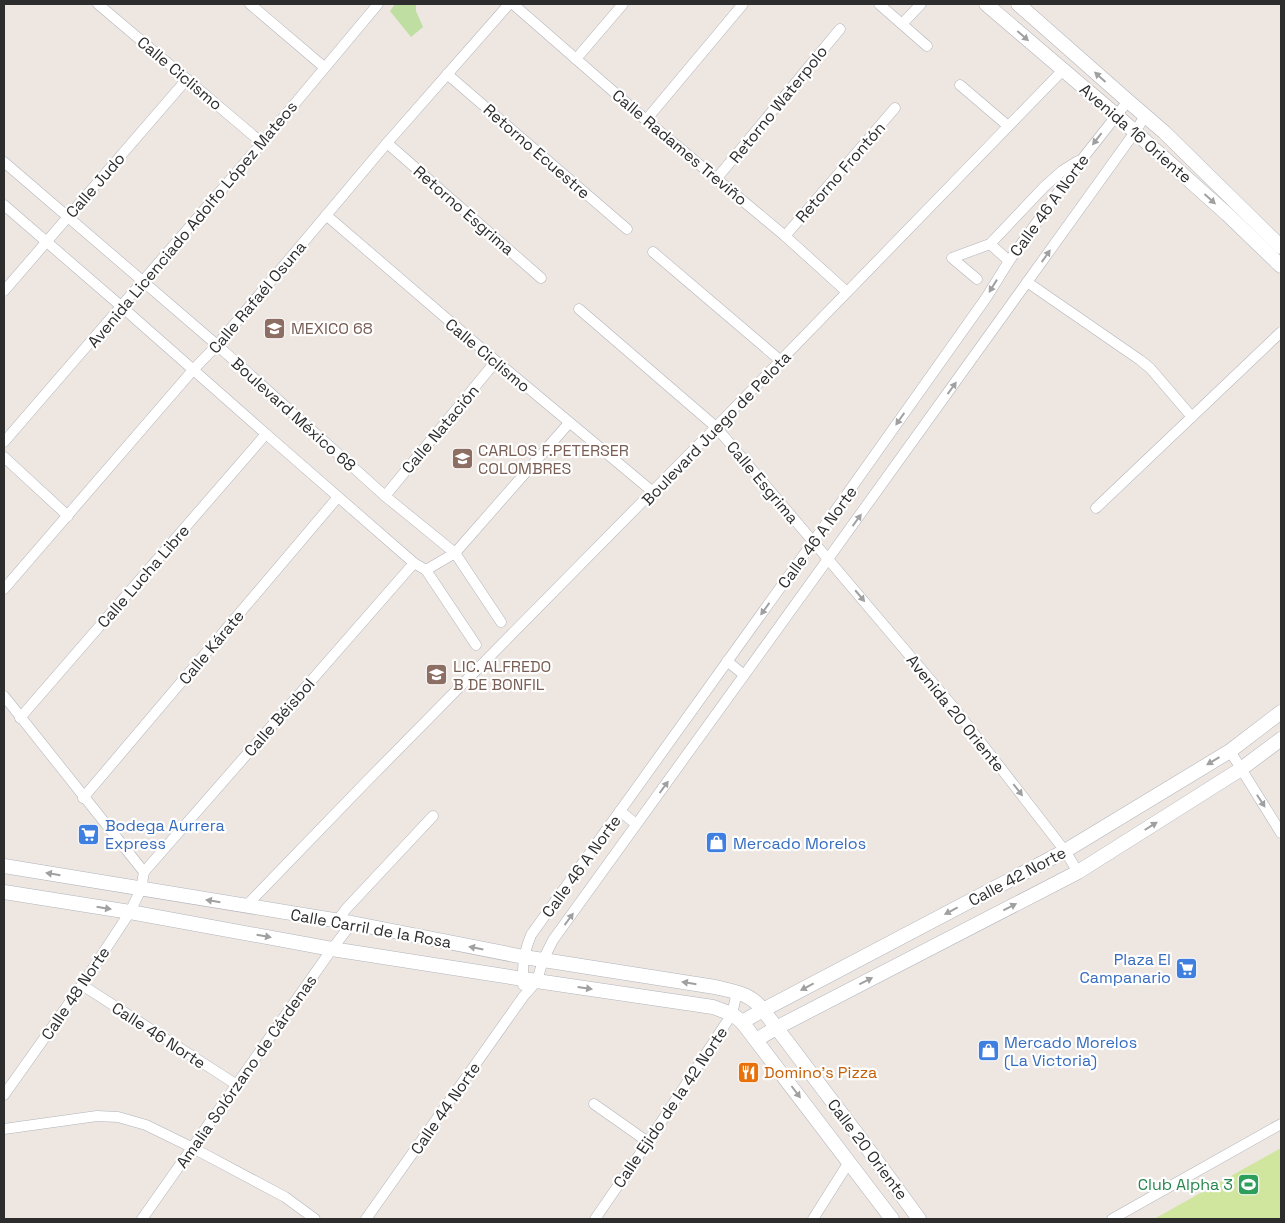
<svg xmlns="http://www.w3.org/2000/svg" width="1285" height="1223" font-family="'Space Grotesk',sans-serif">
	<rect width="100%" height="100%" fill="#ede6e1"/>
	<!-- green -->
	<path fill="#bedfa1" d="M395 4H416V11L423 27 411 37 390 11Z"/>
	<!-- pitch -->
	<path fill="#d0e69e" d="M1281 1148V1219H1154Z"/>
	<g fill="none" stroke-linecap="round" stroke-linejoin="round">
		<defs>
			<g id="street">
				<path d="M98 4 262 143"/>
				<path d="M250 4 324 67"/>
				<path d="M513 4 646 120 785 236 847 292"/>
				<path d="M879 4 927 46"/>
				<path d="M902 24 921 4"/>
				<path d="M576 59 623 4"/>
				<path d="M447 74 627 229"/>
				<path d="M960 85 1008 126"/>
				<path d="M646 120 743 4"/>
				<path d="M387 143 541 278"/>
				<path d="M4 162 217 345 385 496 455 553 501 622"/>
				<path d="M717 178 840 29"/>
				<path d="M4 205 122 307 266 434 414 563 426 570 476 645"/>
				<path d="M326 215 496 361 653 492"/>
				<path d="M785 236 895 108"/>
				<path d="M990 244 1009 261"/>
				<path d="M653 252 781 361"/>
				<path d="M977 279 952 258 990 244 1045 186 1062 171 1078 161"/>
				<path d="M1027 282 1140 360 1150 368 1192 417"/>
				<path d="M4 291 187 79"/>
				<path d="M579 309 716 427 955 709 1065 851 1078 872"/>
				<path d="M4 442 262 143 378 4"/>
				<path d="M4 457 68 516"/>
				<path d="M385 496 496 361"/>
				<path d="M1096 508 1281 332"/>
				<path d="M426 570 455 553 569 423"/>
				<path d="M4 589 193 370 217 345 387 143 509 4"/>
				<path d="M727 661 744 675"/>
				<path d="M4 696 144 872 141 889 130 912 82 985 4 1095"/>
				<path d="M20 718 266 434"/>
				<path d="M1230 751 1281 833"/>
				<path d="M83 798 338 497"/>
				<path d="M620 811 636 824"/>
				<path d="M144 872 414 563"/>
				<path d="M246 906 365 783 716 427 1063 70"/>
				<path d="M337 921 346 909 433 816"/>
				<path d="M82 985 237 1085"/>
				<path d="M523 985C522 968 524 951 531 935L813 542 986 298 1009 261 1083 158 1128 101"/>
				<path d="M594 1104 648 1142"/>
				<path d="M4 1129 97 1116 118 1117 146 1125 193 1148 285 1197 315 1219"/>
				<path d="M142 1219 332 949 352 923"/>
				<path d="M366 1219 523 997 537 981 543 960 553 940 828 559 1135 132 1145 116"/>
				<path d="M595 1219 648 1142 732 1014 737 992"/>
				<path d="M813 1219 849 1162"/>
				<path d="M1112 1219 1281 1124"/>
			</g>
			<g id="secondary">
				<path d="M986 4 1116 115 1227 214 1281 266"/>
				<path d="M1018 4 1128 101 1164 132 1281 247"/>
				<path d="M4 866 352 923 524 957 715 987C735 992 750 993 763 1010L857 1134 919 1219"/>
				<path d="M4 892 130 912 332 949 523 979 713 1007 732 1014 742 1022 892 1219"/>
				<path d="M742 1022 763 1010 1065 851 1230 751 1281 712"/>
				<path d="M756 1040 776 1028 1078 872 1241 769 1281 739"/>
			</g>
		</defs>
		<!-- street casing -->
		<use href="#street" stroke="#b1b4bc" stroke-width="11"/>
		<!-- secondary casing -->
		<use href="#secondary" stroke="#b1b4bc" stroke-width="15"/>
		<!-- street -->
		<use href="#street" stroke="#fff" stroke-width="10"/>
		<!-- secondary -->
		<use href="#secondary" stroke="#fff" stroke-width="14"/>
	</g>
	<!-- one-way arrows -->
	<defs><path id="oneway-solid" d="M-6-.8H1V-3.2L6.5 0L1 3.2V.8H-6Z" transform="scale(1.25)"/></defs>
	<g fill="#a0a0a0">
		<use href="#oneway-solid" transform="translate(1023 36) rotate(41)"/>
		<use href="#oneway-solid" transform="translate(1100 77) rotate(-138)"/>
		<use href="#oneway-solid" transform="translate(1097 139) rotate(128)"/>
		<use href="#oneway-solid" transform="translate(1210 199) rotate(42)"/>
		<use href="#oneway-solid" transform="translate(1046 256) rotate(-55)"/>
		<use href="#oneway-solid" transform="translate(993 286) rotate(122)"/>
		<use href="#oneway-solid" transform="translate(952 388) rotate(-54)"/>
		<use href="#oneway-solid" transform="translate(900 419) rotate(125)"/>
		<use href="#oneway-solid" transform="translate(857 520) rotate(-54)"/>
		<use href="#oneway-solid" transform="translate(860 596) rotate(50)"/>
		<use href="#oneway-solid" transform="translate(765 609) rotate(126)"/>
		<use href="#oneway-solid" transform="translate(1213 761) rotate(149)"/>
		<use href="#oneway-solid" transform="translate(664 787) rotate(-54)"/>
		<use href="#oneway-solid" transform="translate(1018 790) rotate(52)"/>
		<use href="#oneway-solid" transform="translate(1261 801) rotate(57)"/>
		<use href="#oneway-solid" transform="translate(1151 826) rotate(-32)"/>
		<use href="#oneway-solid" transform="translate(53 874) rotate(-171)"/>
		<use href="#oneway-solid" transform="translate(213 901) rotate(-171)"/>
		<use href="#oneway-solid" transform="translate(1010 907) rotate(-27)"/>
		<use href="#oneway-solid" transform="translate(104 908) rotate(9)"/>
		<use href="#oneway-solid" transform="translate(951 911) rotate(152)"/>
		<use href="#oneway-solid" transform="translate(569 919) rotate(-54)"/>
		<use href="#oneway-solid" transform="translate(264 936) rotate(10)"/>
		<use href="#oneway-solid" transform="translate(476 948) rotate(-169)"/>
		<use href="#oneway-solid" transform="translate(866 981) rotate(-27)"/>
		<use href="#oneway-solid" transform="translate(689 983) rotate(-171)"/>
		<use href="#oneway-solid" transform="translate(807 987) rotate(152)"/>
		<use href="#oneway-solid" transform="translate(585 988) rotate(8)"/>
		<use href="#oneway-solid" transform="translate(796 1092) rotate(53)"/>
	</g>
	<!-- icons -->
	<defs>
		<symbol id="school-square" viewBox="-11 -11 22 22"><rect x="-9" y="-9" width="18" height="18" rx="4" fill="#8d6e63" stroke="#fff"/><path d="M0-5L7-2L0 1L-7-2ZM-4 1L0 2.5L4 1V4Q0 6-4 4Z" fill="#fff"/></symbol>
		<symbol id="supermarket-square" viewBox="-11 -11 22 22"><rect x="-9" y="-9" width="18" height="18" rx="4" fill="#3f7fe0" stroke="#fff"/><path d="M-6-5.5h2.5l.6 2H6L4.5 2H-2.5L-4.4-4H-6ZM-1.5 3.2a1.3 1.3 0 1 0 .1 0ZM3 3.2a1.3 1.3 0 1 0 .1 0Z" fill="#fff"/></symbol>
		<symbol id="shop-square" viewBox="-11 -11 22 22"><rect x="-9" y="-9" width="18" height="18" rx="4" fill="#3f7fe0" stroke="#fff"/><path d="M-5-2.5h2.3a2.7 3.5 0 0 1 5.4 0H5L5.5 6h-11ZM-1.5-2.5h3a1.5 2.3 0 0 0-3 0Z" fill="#fff"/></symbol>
		<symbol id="restaurant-square" viewBox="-11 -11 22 22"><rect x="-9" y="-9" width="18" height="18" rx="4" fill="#e8710a" stroke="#fff"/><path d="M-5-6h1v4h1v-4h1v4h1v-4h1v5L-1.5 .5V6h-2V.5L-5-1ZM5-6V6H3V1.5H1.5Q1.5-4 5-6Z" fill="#fff"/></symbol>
		<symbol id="stadium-square" viewBox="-11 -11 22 22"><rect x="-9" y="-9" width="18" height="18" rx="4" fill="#2e9e5b" stroke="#fff"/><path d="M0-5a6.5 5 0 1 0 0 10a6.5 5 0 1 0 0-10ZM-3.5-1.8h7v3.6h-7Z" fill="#fff"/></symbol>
	</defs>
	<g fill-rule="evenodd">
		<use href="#school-square" x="262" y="316" width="25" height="25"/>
		<use href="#school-square" x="450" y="446" width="25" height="25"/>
		<use href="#school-square" x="424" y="662" width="25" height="25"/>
		<use href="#supermarket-square" x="76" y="822" width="25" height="25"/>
		<use href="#shop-square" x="704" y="830" width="25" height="25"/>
		<use href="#supermarket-square" x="1174" y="956" width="25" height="25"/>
		<use href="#shop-square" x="976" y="1038" width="25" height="25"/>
		<use href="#restaurant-square" x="736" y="1060" width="25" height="25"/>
		<use href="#stadium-square" x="1236" y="1172" width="25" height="25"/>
	</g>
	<g text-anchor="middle" stroke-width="4.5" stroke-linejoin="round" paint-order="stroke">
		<!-- street labels -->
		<g font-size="16" fill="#2d2d2d" stroke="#fff">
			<text transform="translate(180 73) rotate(40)" y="6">Calle Ciclismo</text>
			<text transform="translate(778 104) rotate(-51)" y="6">Retorno Waterpolo</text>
			<text transform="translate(1136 133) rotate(41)" y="6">Avenida 16 Oriente</text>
			<text transform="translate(680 147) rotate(40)" y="6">Calle Radames Treviño</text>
			<text transform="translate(537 151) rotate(41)" y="6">Retorno Ecuestre</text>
			<text transform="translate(840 172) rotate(-49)" y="6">Retorno Frontón</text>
			<text transform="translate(95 185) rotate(-49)" y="6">Calle Judo</text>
			<text transform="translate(1049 205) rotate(-54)" y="6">Calle 46 A Norte</text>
			<text transform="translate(464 210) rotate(41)" y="6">Retorno Esgrima</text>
			<text transform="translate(192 224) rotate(-50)" y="6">Avenida Licenciado Adolfo López Mateos</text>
			<text transform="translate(257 297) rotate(-50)" y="6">Calle Rafaél Osuna</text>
			<text transform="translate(488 355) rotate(40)" y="6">Calle Ciclismo</text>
			<text transform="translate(294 414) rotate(42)" y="6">Boulevard México 68</text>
			<text transform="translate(716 428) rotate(-46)" y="6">Boulevard Juego de Pelota</text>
			<text transform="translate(440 429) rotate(-50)" y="6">Calle Natación</text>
			<text transform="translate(763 482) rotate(50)" y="6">Calle Esgrima</text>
			<text transform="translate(817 537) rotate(-54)" y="6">Calle 46 A Norte</text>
			<text transform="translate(143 576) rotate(-49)" y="6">Calle Lucha Libre</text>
			<text transform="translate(211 647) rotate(-50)" y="6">Calle Kárate</text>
			<text transform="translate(956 713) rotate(51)" y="6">Avenida 20 Oriente</text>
			<text transform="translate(279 717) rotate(-49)" y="6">Calle Béisbol</text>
			<text transform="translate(581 866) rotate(-54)" y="6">Calle 46 A Norte</text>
			<text transform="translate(1017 876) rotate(-28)" y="6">Calle 42 Norte</text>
			<text transform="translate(371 928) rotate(10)" y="6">Calle Carril de la Rosa</text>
			<text transform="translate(75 993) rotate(-56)" y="6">Calle 48 Norte</text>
			<text transform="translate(159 1035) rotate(33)" y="6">Calle 46 Norte</text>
			<text transform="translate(246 1071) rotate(-55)" y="6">Amalia Solórzano de Cárdenas</text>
			<text transform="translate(670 1107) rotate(-56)" y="6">Calle Ejido de la 42 Norte</text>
			<text transform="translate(445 1108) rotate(-55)" y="6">Calle 44 Norte</text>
			<text transform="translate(868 1149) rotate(53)" y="6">Calle 20 Oriente</text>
		</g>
		<!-- education labels -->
		<g font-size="16" fill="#785e54" stroke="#fff" text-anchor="start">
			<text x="291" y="334">MEXICO 68</text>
			<text x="478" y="456">CARLOS F.PETERSER<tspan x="478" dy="18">COLOMBRES</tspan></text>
			<text x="453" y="672">LIC. ALFREDO<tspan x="453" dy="18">B DE BONFIL</tspan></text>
		</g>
		<!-- shop labels -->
		<g font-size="16" fill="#366cbe" stroke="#fff" text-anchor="start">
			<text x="105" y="831">Bodega Aurrera<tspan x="105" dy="18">Express</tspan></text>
			<text x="733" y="849">Mercado Morelos</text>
			<text x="1171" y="965" text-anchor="end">Plaza El<tspan x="1171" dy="18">Campanario</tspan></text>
			<text x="1004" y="1048">Mercado Morelos<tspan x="1004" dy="18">(La Victoria)</tspan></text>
		</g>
		<!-- food labels -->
		<g font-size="16" fill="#c56008" stroke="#fff" text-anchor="start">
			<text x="764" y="1078">Domino's Pizza</text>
		</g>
		<!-- leisure labels -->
		<g font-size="16" fill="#27864d" stroke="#fff" text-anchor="end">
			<text x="1233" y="1190">Club Alpha 3</text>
		</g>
	</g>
	<!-- border -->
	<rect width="1285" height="1223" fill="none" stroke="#2d2d2d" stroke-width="10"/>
</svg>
